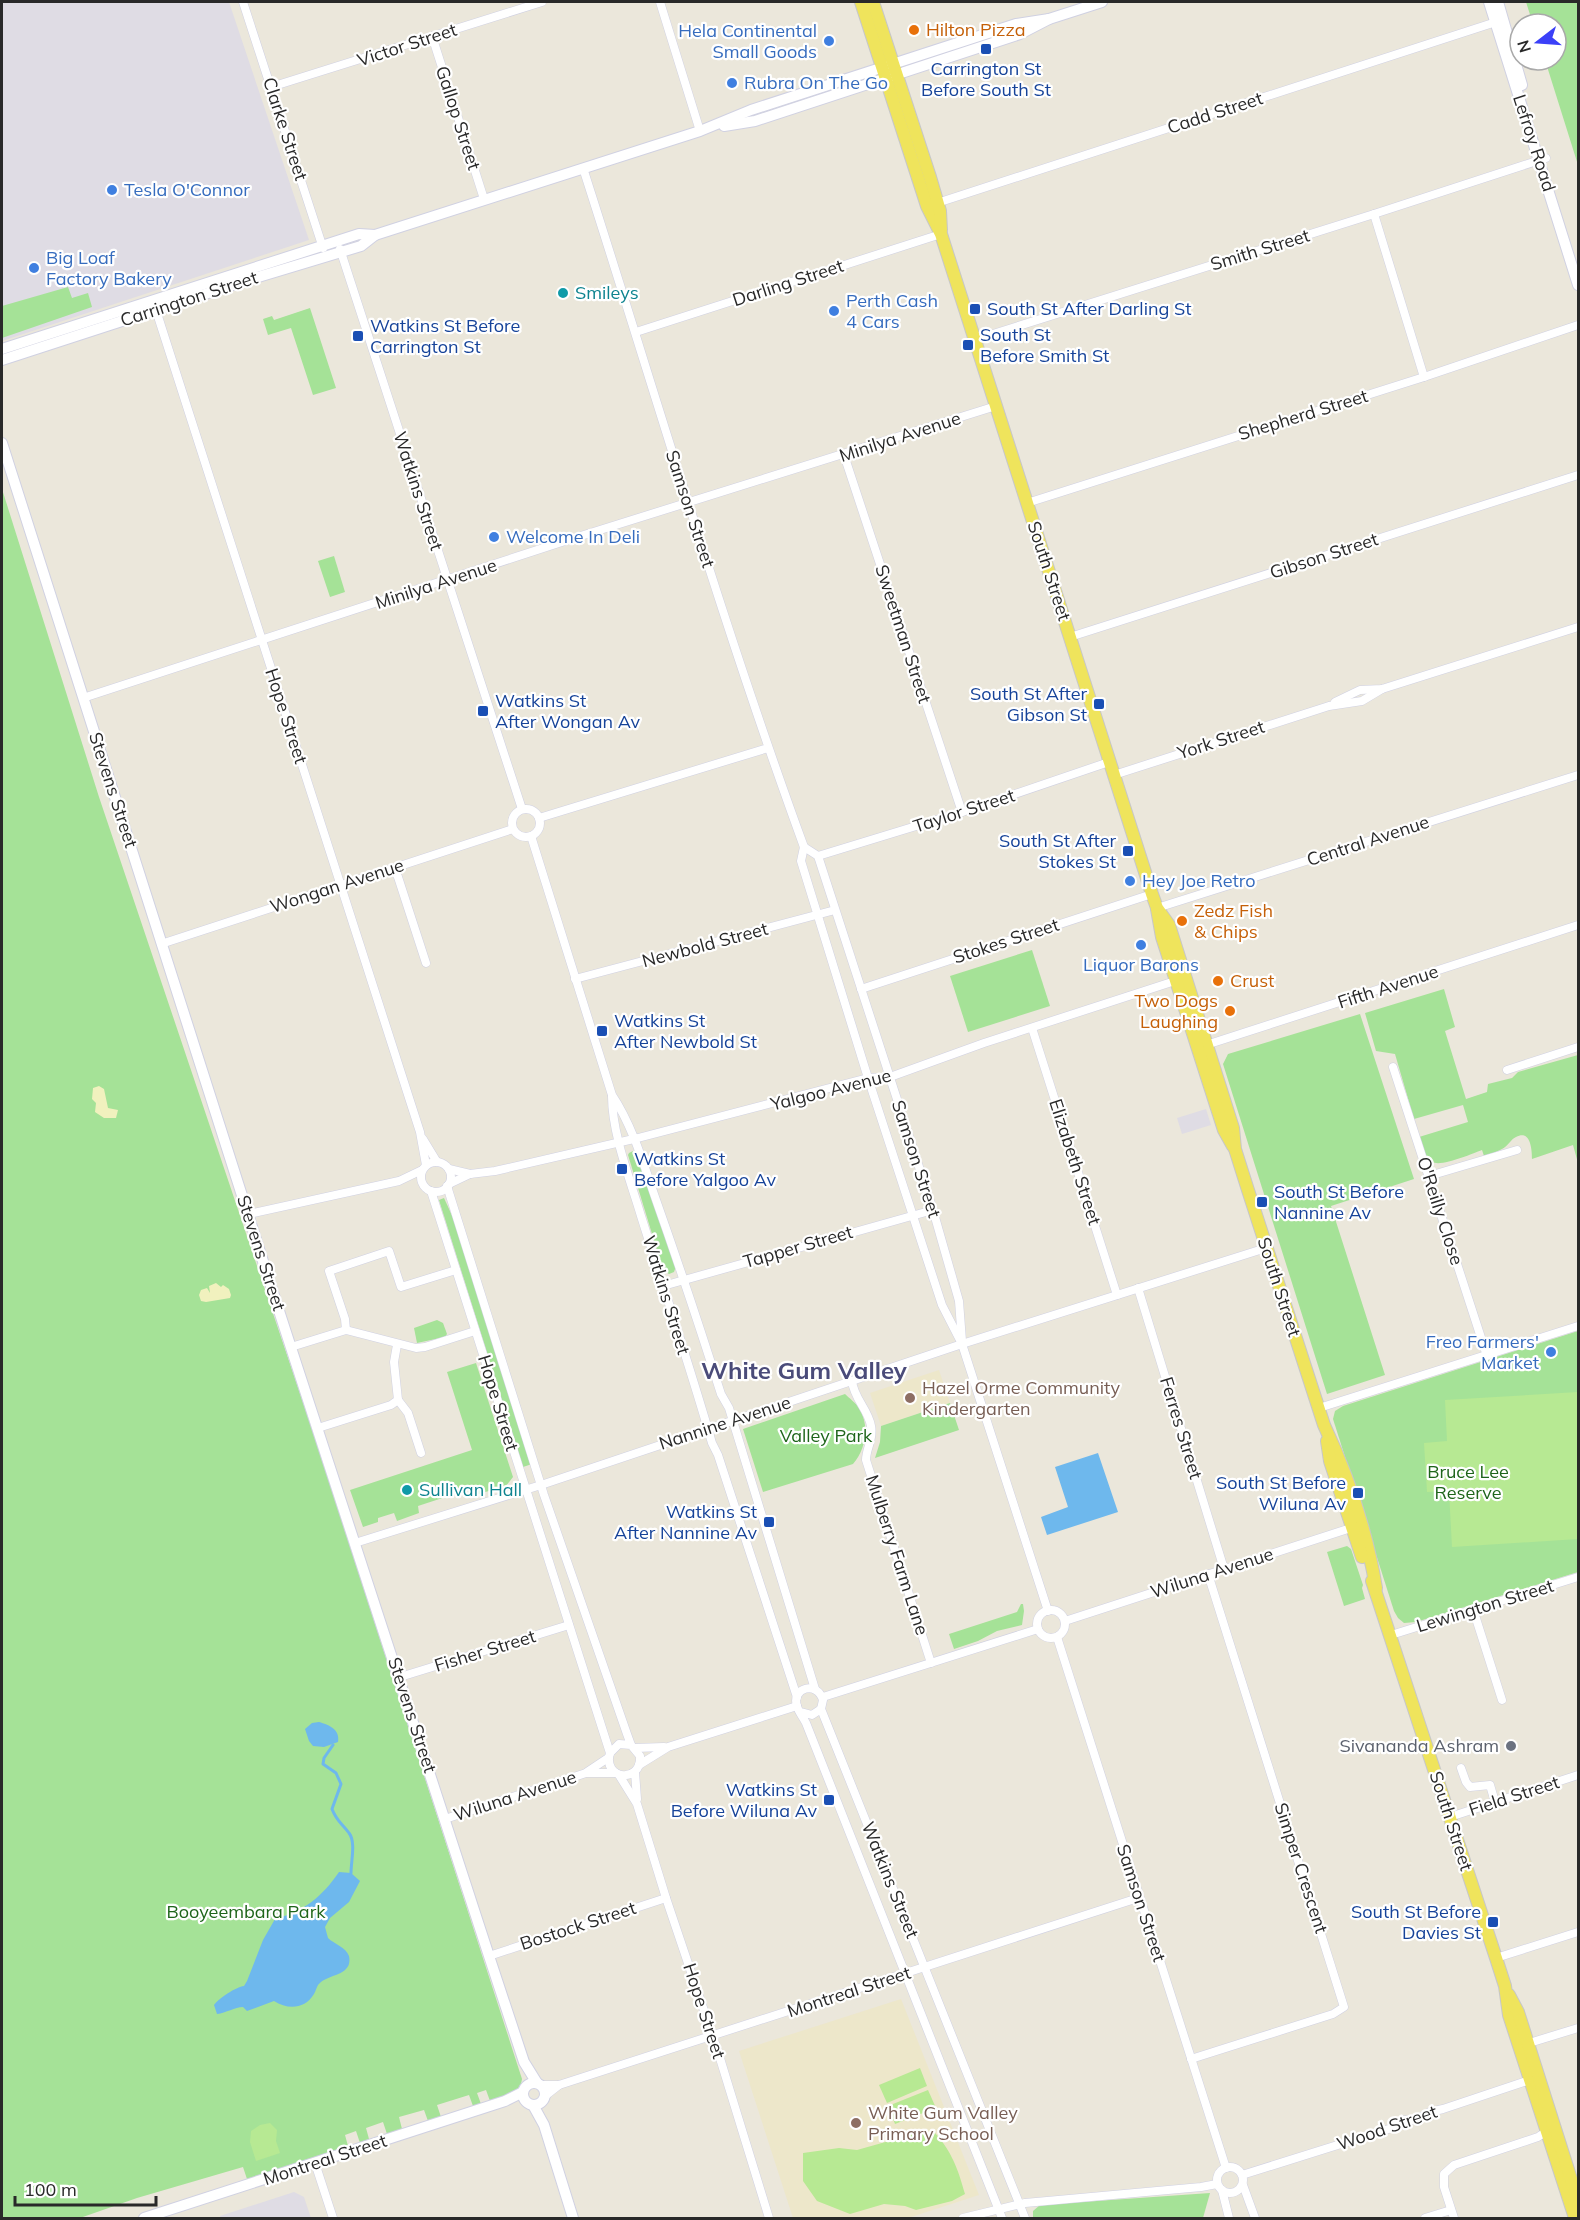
<svg xmlns="http://www.w3.org/2000/svg" width="1580" height="2220" font-family="Mulish,sans-serif">
	<rect width="100%" height="100%" fill="#ebe7db"/>
	<!-- industrial -->
	<g fill="#dfdce4">
		<path d="M2 2H229L309 240 2 341Z"/>
		<path d="M1206 1109 1211 1125 1182 1134 1177 1118Z"/>
		<path d="M294 2192 304 2197 311 2218H221L220 2216Z"/>
	</g>
	<!-- education -->
	<g fill="#ede7ca">
		<path d="M939 1370 950 1403 881 1426 870 1393Z"/>
		<path d="M901 1999 979 2195 908 2218H793L739 2051Z"/>
	</g>
	<!-- green -->
	<g fill="#a5e297">
		<path d="M1526 2H1578V165L1545 60H1556V24H1533Z"/>
		<path d="M68 287 72 298 88 293 92 307 2 338V306Z"/>
		<path d="M310 308 336 388 313 395 291 328 268 335 263 319 272 316 274 320Z"/>
		<path d="M2 489 99 797 316 1441 522 2079C520 2095 503 2097 490 2101L486 2090 477 2093 481 2104 473 2106 469 2095 437 2105 441 2117 428 2121 424 2110 399 2117 402 2129 387 2134 383 2122 366 2128 369 2139 360 2143 356 2131 345 2135 348 2146 247 2179 243 2167 137 2198 80 2218H2Z"/>
		<path d="M334 556 345 592 330 597 318 561Z"/>
		<path d="M1032 950 1050 1006 968 1032 950 976Z"/>
		<path d="M1444 989 1455 1027 1445 1031 1466 1099 1487 1092 1488 1084 1512 1078 1518 1072 1578 1055V1163L1573 1145 1532 1159C1532 1151 1531 1129 1516 1137 1511 1139 1508 1146 1502 1149 1497 1152 1490 1154 1484 1156L1482 1150C1471 1154 1442 1167 1432 1162 1424 1157 1422 1145 1419 1137L1468 1122 1463 1105 1414 1119 1395 1054 1376 1051 1365 1013Z"/>
		<path d="M1360 1014 1414 1179 1331 1206 1385 1375 1327 1394 1223 1064 1228 1054Z"/>
		<path d="M633 1151 655 1201 676 1266 674 1272 669 1274 663 1270 628 1155 629 1153Z"/>
		<path d="M444 1198 460 1233 532 1464 523 1467 439 1200Z"/>
		<path d="M437 1320 443 1323 447 1334 445 1337 417 1343 414 1328Z"/>
		<path d="M1578 1331V1572L1416 1622 1404 1623 1398 1618 1394 1611 1333 1419 1335 1411 1343 1406Z"/>
		<path d="M476 1363 513 1477 506 1486 475 1495 473 1488 418 1506 419 1513 397 1521 394 1513 378 1518V1522L363 1527 350 1490 472 1450 447 1372Z"/>
		<path d="M845 1394C849 1398 856 1403 859 1408 870 1426 866 1449 853 1464L763 1492 743 1429Z"/>
		<path d="M950 1403 959 1430 875 1458 880 1442 881 1426Z"/>
		<path d="M1347 1546 1351 1549 1363 1585 1362 1588 1365 1599 1344 1606 1327 1552Z"/>
		<path d="M1021 1604H1023L1024 1611 1022 1625 997 1631 978 1641 954 1649 949 1634 1017 1612Z"/>
		<path d="M1210 2193 1203 2218H1033V2211L1040 2205Z"/>
	</g>
	<!-- sand -->
	<g fill="#f1f1be">
		<path d="M99 1086 104 1089 108 1108 118 1110 116 1118H104L95 1112 96 1103 92 1099 93 1088Z"/>
		<path d="M216 1283 221 1287 223 1285 229 1289 231 1295 230 1298 206 1302 201 1301 199 1295 201 1290 207 1288 210 1293 209 1286Z"/>
	</g>
	<!-- pitch -->
	<g fill="#b7e993">
		<path d="M1578 1392V1539L1452 1547 1449 1491 1427 1492 1424 1443 1447 1441 1445 1400Z"/>
		<path d="M920 2068 927 2086 887 2103 879 2085Z"/>
		<path d="M928 2090 936 2108 895 2124 888 2106Z"/>
		<path d="M270 2123 277 2130 276 2141 280 2153 256 2161 250 2142 251 2131 260 2125Z"/>
		<path d="M921 2132 935 2133C952 2152 958 2169 965 2194L952 2201 916 2210 905 2206 884 2204 850 2214 817 2201 803 2181V2153L839 2148 857 2150Z"/>
	</g>
	<!-- water -->
	<g fill="#6eb8ed">
		<path d="M1098 1453 1118 1512 1047 1535 1041 1517 1068 1507 1055 1467Z"/>
		<path d="M319 1722C329 1725 340 1729 338 1742L324 1747 313 1746 309 1741 305 1729 312 1723Z"/>
		<path d="M339 1872 351 1873 360 1881 349 1902 330 1918 325 1927 328 1938C334 1944 346 1947 349 1956 353 1975 330 1974 321 1982 316 1986 317 1989 314 1994 305 2009 288 2010 274 2001L247 2011 243 2007C235 2007 226 2013 217 2014L214 2005C219 1998 236 1987 244 1986L247 1981 263 1940 275 1919C304 1911 322 1897 339 1872Z"/>
	</g>
	<g fill="none" stroke-linecap="round" stroke-linejoin="round">
		<!-- stream -->
		<path stroke="#6eb8ed" stroke-width="3" d="M333 1745 324 1758 323 1764 336 1773 341 1784 332 1809C337 1822 342 1823 349 1833 356 1842 351 1861 351 1873"/>
		<defs>
			<g id="street">
				<path d="M243 2 323 248"/>
				<path d="M660 2 700 131"/>
				<path d="M432 36 484 199"/>
				<path d="M271 87 542 2"/>
				<path d="M583 168C656 395 722 623 804 847L801 861 868 1078 942 1305 962 1344 1048 1611"/>
				<path d="M934 204 1499 21"/>
				<path d="M1374 214 1424 377"/>
				<path d="M340 249 522 809"/>
				<path d="M155 307 420 1132 426 1165"/>
				<path d="M636 332 941 234"/>
				<path d="M974 340 1374 214 1546 158"/>
				<path d="M844 455 962 812"/>
				<path d="M1027 503 1424 377 1578 325"/>
				<path d="M1070 637 1578 475"/>
				<path d="M83 698 568 540 996 406"/>
				<path d="M1335 702 1360 690 1382 689 1578 627"/>
				<path d="M1114 775 1329 706 1362 701 1382 689"/>
				<circle cx="526" cy="823" r="14"/>
				<path d="M539 818 768 748"/>
				<path d="M531 836 612 1095C632 1125 643 1162 655 1197 678 1262 700 1328 721 1394L729 1408 815 1689"/>
				<path d="M804 847 818 856 933 1210 959 1301 962 1341"/>
				<path d="M818 856 962 812 1109 762"/>
				<path d="M393 868 398 877 426 963"/>
				<path d="M1157 908 1578 775"/>
				<path d="M161 944 513 829"/>
				<path d="M575 979 835 910"/>
				<path d="M861 989 1152 894"/>
				<path d="M1032 1028 1117 1295"/>
				<path d="M1203 1046 1578 925"/>
				<path d="M1393 1067 1487 1356"/>
				<path d="M1507 1070 1578 1047"/>
				<path d="M612 1096C612 1134 630 1179 641 1216 665 1292 690 1367 712 1443L718 1455 797 1697"/>
				<path d="M423 1139 437 1162"/>
				<circle cx="436" cy="1177" r="15"/>
				<path d="M449 1169 470 1174"/>
				<path d="M1429 1176 1517 1150"/>
				<path d="M449 1184 470 1174 495 1171 638 1138 868 1078 890 1077 984 1043 1178 980"/>
				<path d="M447 1186 544 1495 627 1734 631 1745 640 1756C642 1784 602 1780 610 1753L619 1744 631 1745"/>
				<path d="M431 1191 610 1753"/>
				<path d="M249 1214 399 1181 422 1170"/>
				<path d="M663 1286 933 1210"/>
				<path d="M1138 1288 1224 1569"/>
				<path d="M346 1330 345 1319 329 1271 389 1251 401 1287 456 1270"/>
				<path d="M291 1347 346 1330 416 1348 425 1347 475 1331"/>
				<path d="M852 1381C854 1399 868 1409 871 1426 874 1439 866 1448 866 1460L931 1663"/>
				<path d="M398 1400 408 1413 421 1453"/>
				<path d="M1319 1408 1578 1326"/>
				<path d="M318 1428 391 1405 398 1400 394 1362 397 1345"/>
				<path d="M355 1543 541 1485 962 1344 1266 1248"/>
				<path d="M1473 1609 1502 1700"/>
				<circle cx="1051" cy="1624" r="14"/>
				<path d="M1065 1621 1354 1527"/>
				<path d="M1391 1635 1578 1577"/>
				<path d="M1057 1637 1226 2168"/>
				<path d="M400 1677 569 1625"/>
				<path d="M823 1697 1038 1629"/>
				<path d="M821 1709 1025 2218"/>
				<path d="M801 1712 812 1715 821 1709 823 1700C817 1680 791 1688 797 1706 798 1711 803 1717 806 1723L1002 2218"/>
				<path d="M635 1748 664 1747"/>
				<path d="M639 1765 668 1747 797 1706"/>
				<path d="M1461 1768 1466 1782 1470 1787 1490 1785 1495 1802"/>
				<path d="M587 1772 608 1758"/>
				<path d="M635 1772 637 1799"/>
				<path d="M619 1775 637 1804 666 1898 719 2055 769 2218"/>
				<path d="M1450 1817 1578 1775"/>
				<path d="M445 1819 586 1773H615"/>
				<path d="M489 1956 666 1898"/>
				<path d="M1496 1958 1578 1932"/>
				<path d="M1526 2044 1578 2028"/>
				<path d="M1191 2059 1333 2014 1344 2007 1208 1574"/>
				<path d="M542 2085H559L1138 1898"/>
				<path d="M545 2096 559 2085"/>
				<path d="M315 2163 333 2218"/>
				<circle cx="1230" cy="2180" r="13"/>
				<path d="M1242 2175 1395 2127 1403 2120H1416L1430 2112 1443 2109 1530 2080"/>
				<path d="M1243 2185 1255 2218"/>
				<path d="M1222 2190 1229 2218"/>
				<path d="M963 2218 1025 2203 1201 2187 1217 2184"/>
				<path d="M1425 2218 1451 2210"/>
				<path d="M1454 2218 1444 2187V2174L1454 2165 1538 2137 1547 2131"/>
			</g>
			<g id="secondary">
				<path d="M1489 2 1578 285"/>
				<path d="M1498 2 1522 85"/>
				<path d="M724 126 755 121 1020 34 1049 19 1102 2"/>
				<path d="M2 349 359 234 375 235 700 131 751 110 1016 24 1049 19"/>
				<path d="M2 360 248 280 361 246 375 235"/>
				<path d="M2 443 268 1277 489 1956 524 2062 537 2083"/>
				<circle cx="534" cy="2094" r="11"/>
				<path d="M533 2105 544 2125 573 2218"/>
				<path d="M144 2218 505 2101 523 2092"/>
			</g>
			<g id="primary">
				<path d="M861 2 927 206 941 234 1152 894 1157 908 1169 925 1233 1128 1235 1149 1247 1187 1324 1425C1348 1476 1367 1533 1376 1588"/>
				<path d="M873 2 930 177 940 211 941 230"/>
				<path d="M1157 909 1162 937 1224 1130 1233 1146"/>
				<path d="M1327 1441 1330 1461 1362 1557"/>
				<path d="M1372 1581 1496 1958 1505 1986 1509 2015 1575 2218"/>
				<path d="M1509 1995 1518 2012 1578 2201"/>
			</g>
		</defs>
		<!-- street casing -->
		<use href="#street" stroke="#d0d1e2" stroke-width="9"/>
		<!-- secondary casing -->
		<use href="#secondary" stroke="#d0d1e2" stroke-width="12"/>
		<!-- primary casing -->
		<use href="#primary" stroke="#c7c7c7" stroke-width="14"/>
		<!-- street -->
		<use href="#street" stroke="#fff" stroke-width="8"/>
		<!-- secondary -->
		<use href="#secondary" stroke="#fff" stroke-width="10"/>
		<!-- primary -->
		<use href="#primary" stroke="#efe45c" stroke-width="12"/>
	</g>
	<!-- markers -->
	<g fill="#e8710a" stroke="#fff" stroke-width="2">
		<circle cx="914" cy="30" r="6"/>
		<circle cx="1182" cy="921" r="6"/>
		<circle cx="1218" cy="981" r="6"/>
		<circle cx="1230" cy="1011" r="6"/>
	</g>
	<g fill="#3f7fe0" stroke="#fff" stroke-width="2">
		<circle cx="829" cy="41" r="6"/>
		<circle cx="732" cy="83" r="6"/>
		<circle cx="112" cy="190" r="6"/>
		<circle cx="34" cy="268" r="6"/>
		<circle cx="834" cy="311" r="6"/>
		<circle cx="494" cy="537" r="6"/>
		<circle cx="1130" cy="881" r="6"/>
		<circle cx="1141" cy="945" r="6"/>
		<circle cx="1551" cy="1352" r="6"/>
	</g>
	<g fill="#1a4fb4" stroke="#fff" stroke-width="2">
		<rect x="980" y="43" width="12" height="12" rx="3"/>
		<rect x="969" y="303" width="12" height="12" rx="3"/>
		<rect x="352" y="330" width="12" height="12" rx="3"/>
		<rect x="962" y="339" width="12" height="12" rx="3"/>
		<rect x="1093" y="698" width="12" height="12" rx="3"/>
		<rect x="477" y="705" width="12" height="12" rx="3"/>
		<rect x="1122" y="845" width="12" height="12" rx="3"/>
		<rect x="596" y="1025" width="12" height="12" rx="3"/>
		<rect x="616" y="1163" width="12" height="12" rx="3"/>
		<rect x="1256" y="1196" width="12" height="12" rx="3"/>
		<rect x="1352" y="1487" width="12" height="12" rx="3"/>
		<rect x="763" y="1516" width="12" height="12" rx="3"/>
		<rect x="823" y="1794" width="12" height="12" rx="3"/>
		<rect x="1487" y="1916" width="12" height="12" rx="3"/>
	</g>
	<g fill="#0f9aa8" stroke="#fff" stroke-width="2">
		<circle cx="563" cy="293" r="6"/>
		<circle cx="407" cy="1490" r="6"/>
	</g>
	<g fill="#8d6e63" stroke="#fff" stroke-width="2">
		<circle cx="910" cy="1398" r="6"/>
		<circle cx="856" cy="2123" r="6"/>
	</g>
	<circle fill="#6b7280" stroke="#fff" stroke-width="2" cx="1511" cy="1746" r="6"/>
	<g text-anchor="middle" stroke-width="4.5" stroke-linejoin="round" paint-order="stroke">
		<!-- food labels -->
		<g font-size="18" fill="#c56008" stroke="#fff" text-anchor="start">
			<text x="926" y="36">Hilton Pizza</text>
			<text x="1194" y="917">Zedz Fish<tspan x="1194" dy="21">&amp; Chips</tspan></text>
			<text x="1230" y="987">Crust</text>
			<text x="1218" y="1007" text-anchor="end">Two Dogs<tspan x="1218" dy="21">Laughing</tspan></text>
		</g>
		<!-- shop labels -->
		<g font-size="18" fill="#366cbe" stroke="#fff" text-anchor="start">
			<text x="817" y="37" text-anchor="end">Hela Continental<tspan x="817" dy="21">Small Goods</tspan></text>
			<text x="744" y="89">Rubra On The Go</text>
			<text x="124" y="196">Tesla O'Connor</text>
			<text x="46" y="264">Big Loaf<tspan x="46" dy="21">Factory Bakery</tspan></text>
			<text x="846" y="307">Perth Cash<tspan x="846" dy="21">4 Cars</tspan></text>
			<text x="506" y="543">Welcome In Deli</text>
			<text x="1142" y="887">Hey Joe Retro</text>
			<text x="1141" y="971" text-anchor="middle">Liquor Barons</text>
			<text x="1539" y="1348" text-anchor="end">Freo Farmers'<tspan x="1539" dy="21">Market</tspan></text>
		</g>
		<!-- street labels -->
		<g font-size="18" fill="#292929" stroke="#fff">
			<text transform="translate(407 45) rotate(-18)" y="6">Victor Street</text>
			<text transform="translate(1215 113) rotate(-18)" y="6">Cadd Street</text>
			<text transform="translate(458 118) rotate(72)" y="6">Gallop Street</text>
			<text transform="translate(285 129) rotate(72)" y="6">Clarke Street</text>
			<text transform="translate(1534 143) rotate(72)" y="6">Lefroy Road</text>
			<text transform="translate(1260 250) rotate(-17)" y="6">Smith Street</text>
			<text transform="translate(788 283) rotate(-18)" y="6">Darling Street</text>
			<text transform="translate(189 299) rotate(-18)" y="6">Carrington Street</text>
			<text transform="translate(1303 415) rotate(-17)" y="6">Shepherd Street</text>
			<text transform="translate(900 437) rotate(-18)" y="6">Minilya Avenue</text>
			<text transform="translate(418 491) rotate(72)" y="6">Watkins Street</text>
			<text transform="translate(690 509) rotate(72)" y="6">Samson Street</text>
			<text transform="translate(1324 556) rotate(-18)" y="6">Gibson Street</text>
			<text transform="translate(1049 571) rotate(72)" y="6">South Street</text>
			<text transform="translate(436 584) rotate(-18)" y="6">Minilya Avenue</text>
			<text transform="translate(903 634) rotate(72)" y="6">Sweetman Street</text>
			<text transform="translate(286 716) rotate(72)" y="6">Hope Street</text>
			<text transform="translate(1221 740) rotate(-18)" y="6">York Street</text>
			<text transform="translate(113 790) rotate(72)" y="6">Stevens Street</text>
			<text transform="translate(964 811) rotate(-18)" y="6">Taylor Street</text>
			<text transform="translate(1368 841) rotate(-18)" y="6">Central Avenue</text>
			<text transform="translate(337 886) rotate(-18)" y="6">Wongan Avenue</text>
			<text transform="translate(1006 941) rotate(-18)" y="6">Stokes Street</text>
			<text transform="translate(705 945) rotate(-15)" y="6">Newbold Street</text>
			<text transform="translate(1388 987) rotate(-18)" y="6">Fifth Avenue</text>
			<text transform="translate(831 1090) rotate(-14)" y="6">Yalgoo Avenue</text>
			<text transform="translate(916 1159) rotate(72)" y="6">Samson Street</text>
			<text transform="translate(1075 1162) rotate(72)" y="6">Elizabeth Street</text>
			<text transform="translate(1440 1211) rotate(72)" y="6">O'Reilly Close</text>
			<text transform="translate(798 1247) rotate(-16)" y="6">Tapper Street</text>
			<text transform="translate(261 1253) rotate(72)" y="6">Stevens Street</text>
			<text transform="translate(1279 1287) rotate(72)" y="6">South Street</text>
			<text transform="translate(666 1295) rotate(73)" y="6">Watkins Street</text>
			<text transform="translate(498 1403) rotate(73)" y="6">Hope Street</text>
			<text transform="translate(725 1423) rotate(-18)" y="6">Nannine Avenue</text>
			<text transform="translate(1181 1428) rotate(73)" y="6">Ferres Street</text>
			<text transform="translate(897 1555) rotate(72)" y="6">Mulberry Farm Lane</text>
			<text transform="translate(1212 1573) rotate(-18)" y="6">Wiluna Avenue</text>
			<text transform="translate(1485 1606) rotate(-17)" y="6">Lewington Street</text>
			<text transform="translate(485 1651) rotate(-17)" y="6">Fisher Street</text>
			<text transform="translate(412 1715) rotate(72)" y="6">Stevens Street</text>
			<text transform="translate(515 1796) rotate(-18)" y="6">Wiluna Avenue</text>
			<text transform="translate(1514 1796) rotate(-18)" y="6">Field Street</text>
			<text transform="translate(1451 1821) rotate(72)" y="6">South Street</text>
			<text transform="translate(1301 1868) rotate(72)" y="6">Simper Crescent</text>
			<text transform="translate(890 1880) rotate(68)" y="6">Watkins Street</text>
			<text transform="translate(1141 1903) rotate(72)" y="6">Samson Street</text>
			<text transform="translate(578 1926) rotate(-18)" y="6">Bostock Street</text>
			<text transform="translate(849 1992) rotate(-18)" y="6">Montreal Street</text>
			<text transform="translate(704 2011) rotate(72)" y="6">Hope Street</text>
			<text transform="translate(1387 2128) rotate(-19)" y="6">Wood Street</text>
			<text transform="translate(325 2160) rotate(-18)" y="6">Montreal Street</text>
		</g>
		<!-- transit labels -->
		<g font-size="18" fill="#164399" stroke="#fff" text-anchor="start">
			<text x="986" y="75" text-anchor="middle">Carrington St<tspan x="986" dy="21">Before South St</tspan></text>
			<text x="987" y="315">South St After Darling St</text>
			<text x="370" y="332">Watkins St Before<tspan x="370" dy="21">Carrington St</tspan></text>
			<text x="980" y="341">South St<tspan x="980" dy="21">Before Smith St</tspan></text>
			<text x="1087" y="700" text-anchor="end">South St After<tspan x="1087" dy="21">Gibson St</tspan></text>
			<text x="495" y="707">Watkins St<tspan x="495" dy="21">After Wongan Av</tspan></text>
			<text x="1116" y="847" text-anchor="end">South St After<tspan x="1116" dy="21">Stokes St</tspan></text>
			<text x="614" y="1027">Watkins St<tspan x="614" dy="21">After Newbold St</tspan></text>
			<text x="634" y="1165">Watkins St<tspan x="634" dy="21">Before Yalgoo Av</tspan></text>
			<text x="1274" y="1198">South St Before<tspan x="1274" dy="21">Nannine Av</tspan></text>
			<text x="1346" y="1489" text-anchor="end">South St Before<tspan x="1346" dy="21">Wiluna Av</tspan></text>
			<text x="757" y="1518" text-anchor="end">Watkins St<tspan x="757" dy="21">After Nannine Av</tspan></text>
			<text x="817" y="1796" text-anchor="end">Watkins St<tspan x="817" dy="21">Before Wiluna Av</tspan></text>
			<text x="1481" y="1918" text-anchor="end">South St Before<tspan x="1481" dy="21">Davies St</tspan></text>
		</g>
		<!-- culture labels -->
		<g font-size="18" fill="#0d838f" stroke="#fff" text-anchor="start">
			<text x="575" y="299">Smileys</text>
			<text x="419" y="1496">Sullivan Hall</text>
		</g>
		<!-- education labels -->
		<g font-size="18" fill="#785e54" stroke="#fff" text-anchor="start">
			<text x="922" y="1394">Hazel Orme Community<tspan x="922" dy="21">Kindergarten</tspan></text>
			<text x="868" y="2119">White Gum Valley<tspan x="868" dy="21">Primary School</tspan></text>
		</g>
		<!-- park labels -->
		<g font-size="18" fill="#1e651a" stroke="#fff">
			<text x="826" y="1442">Valley Park</text>
			<text x="1468" y="1478">Bruce Lee<tspan x="1468" dy="21">Reserve</tspan></text>
			<text x="246" y="1918">Booyeembara Park</text>
		</g>
		<!-- worship labels -->
		<g font-size="18" fill="#5b616d" stroke="#fff" text-anchor="end">
			<text x="1499" y="1752">Sivananda Ashram</text>
		</g>
		<!-- district labels -->
		<g font-size="24" font-weight="bold" fill="#4a4b79" stroke="#fff">
			<text x="804" y="1379">White Gum Valley</text>
		</g>
	</g>
	<!-- border -->
	<rect width="1580" height="2220" fill="none" stroke="#292929" stroke-width="6"/>
	<!-- north arrow -->
	<g transform="translate(1538 42) rotate(253)"><circle r="28" fill="#ffffff" stroke="#a9a9a9" stroke-width="1.5"/>
	<path d="M0-4.5L10 22L0 15L-10 22Z" fill="#3b40f8"/>
	<text y="-9" font-size="16" font-weight="bold" text-anchor="middle" fill="#292929">N</text>
	</g>
	<!-- scale -->
	<path d="M15 2196v9h141v-9" fill="none" stroke="#292929" stroke-width="3"/>
	<text x="24" y="2196" font-size="18" fill="#292929" stroke="#ffffff" stroke-width="4.5" paint-order="stroke">100 m</text>
</svg>
